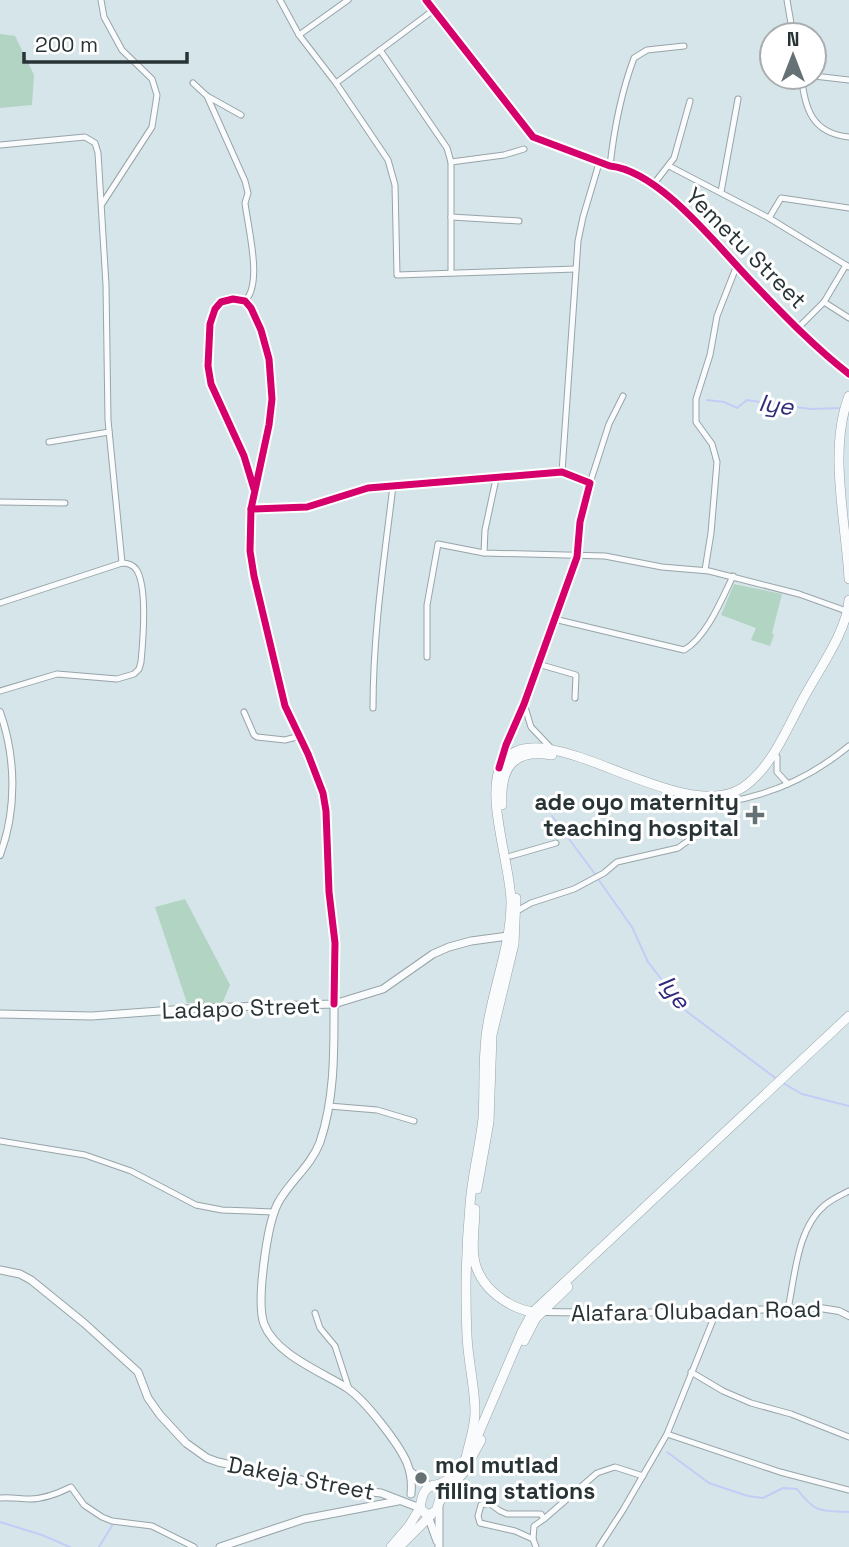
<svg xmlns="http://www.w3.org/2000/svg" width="849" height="1547" font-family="'Space Grotesk',sans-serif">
	<rect width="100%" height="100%" fill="#d6e5ea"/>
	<!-- green -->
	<g fill="#b2d4c2">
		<path d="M0 34 15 36 34 75 32 105 0 108Z"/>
		<path d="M734 584 782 594 772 633 774 635 770 646 751 640 756 628 721 615Z"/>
		<path d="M185 899 230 985 222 1004 187 1003 155 907Z"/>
	</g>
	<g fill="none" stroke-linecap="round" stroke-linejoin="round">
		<!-- stream -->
		<g stroke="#c4ccf6" stroke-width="2">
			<path d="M707 400 724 402 737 408 747 400 810 409 841 408"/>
			<path d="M552 816 595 874"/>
			<path d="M598 879 632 927 648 962 686 1011 778 1080"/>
			<path d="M783 1083 802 1094 849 1106"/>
			<path d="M667 1452 709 1483 748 1496 763 1498 783 1488 797 1489C815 1513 820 1511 849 1512"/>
			<path d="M0 1522 42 1535 70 1547"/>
			<path d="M99 1547 113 1524"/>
		</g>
		<defs>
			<g id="minor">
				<path d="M101 0 104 17 122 50 152 79 157 95 152 127 102 204"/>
				<path d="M280 0 299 35 336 83 388 160 395 185 397 275 576 269"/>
				<path d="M426 0 533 137 610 166C660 171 718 247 752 282 783 314 814 347 849 374"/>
				<path d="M787 0 793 35"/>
				<path d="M299 35 348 0"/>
				<path d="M380 50 447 148 451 162V273"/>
				<path d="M814 76 849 80"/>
				<path d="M801 77C806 109 811 133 849 137"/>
				<path d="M193 83 207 96 241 115"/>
				<path d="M336 83 435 9"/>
				<path d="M207 96 245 181 248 193 245 203C248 228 263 284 245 301"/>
				<path d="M0 145 85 137 95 143 98 153 106 285 108 420 122 563"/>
				<path d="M451 162 504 155 524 149"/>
				<path d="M610 166C614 129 621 93 634 58L647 50 684 46"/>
				<path d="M669 166 769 218 781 198 849 208"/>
				<path d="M653 185 674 158 690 101"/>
				<path d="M721 192 738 99"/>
				<path d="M451 217 519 221"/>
				<path d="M769 218 849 267"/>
				<path d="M824 302 849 318"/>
				<path d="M798 328 824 302 846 265"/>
				<path d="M49 442 109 432"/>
				<path d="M562 472 578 241 583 217 600 160"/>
				<path d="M590 483 609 424 623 396"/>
				<path d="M254 489 244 456 211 384 208 366 210 324 215 309 221 302 233 299 245 301 251 308 261 330 269 359 272 399 269 425 251 509 250 551 254 576 285 706 308 754 323 793 326 811 329 892 335 943 334 1004"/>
				<path d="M0 502 65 503"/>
				<path d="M251 509 307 507 368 488 562 472 590 483 580 522 577 557 500 764"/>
				<path d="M484 553 485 530 496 479"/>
				<path d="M705 570 711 533 717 462 712 444 696 422V399L710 355 717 316 737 265"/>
				<path d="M0 603 122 563C128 563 132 564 136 569 148 586 143 641 141 662L139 669 134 674 117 679 57 674 0 691"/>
				<path d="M554 619 684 650C706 638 722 599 733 576"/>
				<path d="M427 657V605L438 544 484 553 605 556 662 567 709 571 799 594 849 612"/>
				<path d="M538 664 576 675 575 698"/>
				<path d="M524 704 531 727 551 748"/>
				<path d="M373 708C373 633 384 560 393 486"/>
				<path d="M244 712 254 735 257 737 285 740 300 736"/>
				<path d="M777 757V772L788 784"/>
				<path d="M726 802C771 795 814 775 849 746"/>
				<path d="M511 856 556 843"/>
				<path d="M517 911 531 903 574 889 604 873 617 862 678 848 692 838"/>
				<path d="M329 1106 377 1110 414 1121"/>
				<path d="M0 1141 85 1155 131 1171 196 1205 222 1210 274 1212"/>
				<path d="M788 1309C795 1276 797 1228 825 1205 832 1199 841 1195 849 1191"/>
				<path d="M315 1313 320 1328 335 1346 349 1389"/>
				<path d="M691 1372 723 1391 751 1403 791 1414 849 1437"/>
				<path d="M667 1434 780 1472 849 1490"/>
				<path d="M0 1498C11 1497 20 1499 30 1499 44 1499 59 1493 71 1487L84 1505 102 1517 112 1521 152 1526 194 1547"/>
				<path d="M533 1539 534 1526 544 1519"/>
				<path d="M536 1547 533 1539 515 1531 480 1523 478 1516 481 1505 489 1503 500 1511 507 1514H541L544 1519 597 1473 615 1467 643 1476"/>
				<path d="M599 1547 623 1510 667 1434 717 1310"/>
			</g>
			<g id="tertiary">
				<path d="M0 712C16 757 17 810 0 855"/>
				<path d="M541 1312 632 1313 820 1308 839 1311 849 1316"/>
			</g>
			<g id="secondary">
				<path d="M334 1004C334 1050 335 1098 320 1142 311 1166 290 1181 278 1203 267 1224 256 1302 264 1324 276 1355 322 1372 347 1388 365 1400 399 1444 407 1463 411 1473 412 1484 411 1494"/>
				<path d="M0 1014 92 1016 200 1008 334 1004 383 989 433 954 449 947 471 941 508 936"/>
				<path d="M0 1270 20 1274 31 1280 84 1323 138 1372 148 1398 160 1415 186 1443 207 1458 218 1462 343 1489 381 1493 420 1508"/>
				<path d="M411 1472 429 1486"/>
				<path d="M439 1506V1547"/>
				<path d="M428 1516 437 1541"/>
				<path d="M220 1547 304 1519 398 1501"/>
			</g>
			<g id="trunk">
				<path d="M849 396C828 450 846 521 849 579"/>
				<path d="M502 805C500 769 512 748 552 755"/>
				<path d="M477 1189 489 1122 492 1035 514 944 516 898"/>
				<path d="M475 1209C475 1227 470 1252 477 1269 486 1293 516 1313 541 1312"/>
				<path d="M524 1341 536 1318 568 1287"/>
				<path d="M474 1444 522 1332 533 1312 849 1016"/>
				<path d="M466 1458C469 1443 475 1428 475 1412 475 1387 468 1361 467 1336 465 1292 466 1249 470 1205 472 1176 480 1147 483 1118 485 1087 482 1054 488 1023 495 982 511 944 511 902 511 866 483 791 503 762 542 708 679 828 742 788 771 769 786 730 802 701 817 672 847 632 849 600"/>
				<path d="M433 1485 439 1488 441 1496 436 1511 427 1515 420 1508C424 1479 432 1491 449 1479 457 1473 463 1464 467 1456"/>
				<path d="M440 1501 463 1473 481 1440"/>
				<path d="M400 1546 431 1515"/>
				<path d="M391 1547 409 1526 420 1508"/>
			</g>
		</defs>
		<!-- minor casing -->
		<use href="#minor" stroke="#98a4a8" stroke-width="7"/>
		<!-- tertiary casing -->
		<use href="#tertiary" stroke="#98a4a8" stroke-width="8"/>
		<!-- secondary casing -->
		<use href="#secondary" stroke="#98a4a8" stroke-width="9"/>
		<!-- trunk casing -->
		<use href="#trunk" stroke="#98a4a8" stroke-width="10"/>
		<!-- minor -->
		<use href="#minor" stroke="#f9fbfc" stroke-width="5"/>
		<!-- tertiary -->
		<use href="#tertiary" stroke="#f9fbfc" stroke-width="6"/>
		<!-- secondary -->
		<use href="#secondary" stroke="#f9fbfc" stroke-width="7"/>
		<!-- trunk -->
		<use href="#trunk" stroke="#f9fbfc" stroke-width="9"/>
		<defs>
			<g id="cycleway">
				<path d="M426 0 533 137 610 166C660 171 718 247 752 282 783 314 814 347 849 374"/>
				<path d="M254 489 244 456 211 384 208 366 210 324 215 309 221 302 233 299 245 301 251 308 261 330 269 359 272 399 269 425 251 509 250 551 254 576 285 706 308 754 323 793 326 811 329 892 335 943 334 1004"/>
				<path d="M251 509 307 507 368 488 562 472 590 483 580 522 577 557 524 704 506 745 499 768"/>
			</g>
		</defs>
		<!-- cycleway casing -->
		<use href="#cycleway" stroke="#fff" stroke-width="11"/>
		<!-- cycleway -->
		<use href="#cycleway" stroke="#d6006c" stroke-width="7"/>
	</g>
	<!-- markers -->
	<g fill="#657175" stroke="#fff" stroke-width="2.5">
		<path d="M751.5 804.5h7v7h7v7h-7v7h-7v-7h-7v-7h7z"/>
		<circle cx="421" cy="1478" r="7"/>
	</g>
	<g text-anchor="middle" stroke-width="6" stroke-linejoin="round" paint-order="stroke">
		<!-- street labels -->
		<g font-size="23" fill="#283336" stroke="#fff">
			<text transform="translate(746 248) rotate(45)" y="8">Yemetu Street</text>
			<text transform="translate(241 1008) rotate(-2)" y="8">Ladapo Street</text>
			<text transform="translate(696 1311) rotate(-1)" y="8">Alafara Olubadan Road</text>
			<text transform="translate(301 1478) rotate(11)" y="8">Dakeja Street</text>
		</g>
		<!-- poi labels -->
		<g font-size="23" font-weight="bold" fill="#283336" stroke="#fff" text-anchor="end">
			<text x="739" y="810">ade oyo maternity<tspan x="739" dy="26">teaching hospital</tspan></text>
			<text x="435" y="1473" text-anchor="start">mol mutlad<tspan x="435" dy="26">filling stations</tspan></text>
		</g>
		<!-- water labels -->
		<g font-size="24" font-style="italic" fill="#2f2a7a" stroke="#fff">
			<text transform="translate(776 405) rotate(8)" y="8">Iye</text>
			<text transform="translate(674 992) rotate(53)" y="8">Iye</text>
		</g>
	</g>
	<!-- north arrow -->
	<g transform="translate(793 56)"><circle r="33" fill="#ffffff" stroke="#a9adaf" stroke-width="2"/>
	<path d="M0-5L12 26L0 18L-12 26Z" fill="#657175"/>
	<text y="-10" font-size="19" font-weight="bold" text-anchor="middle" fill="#283336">N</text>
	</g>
	<!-- scale -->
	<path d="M24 52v10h163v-10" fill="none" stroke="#283336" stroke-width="3.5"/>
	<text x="35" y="52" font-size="21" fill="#283336" stroke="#ffffff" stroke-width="5" paint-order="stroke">200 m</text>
</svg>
